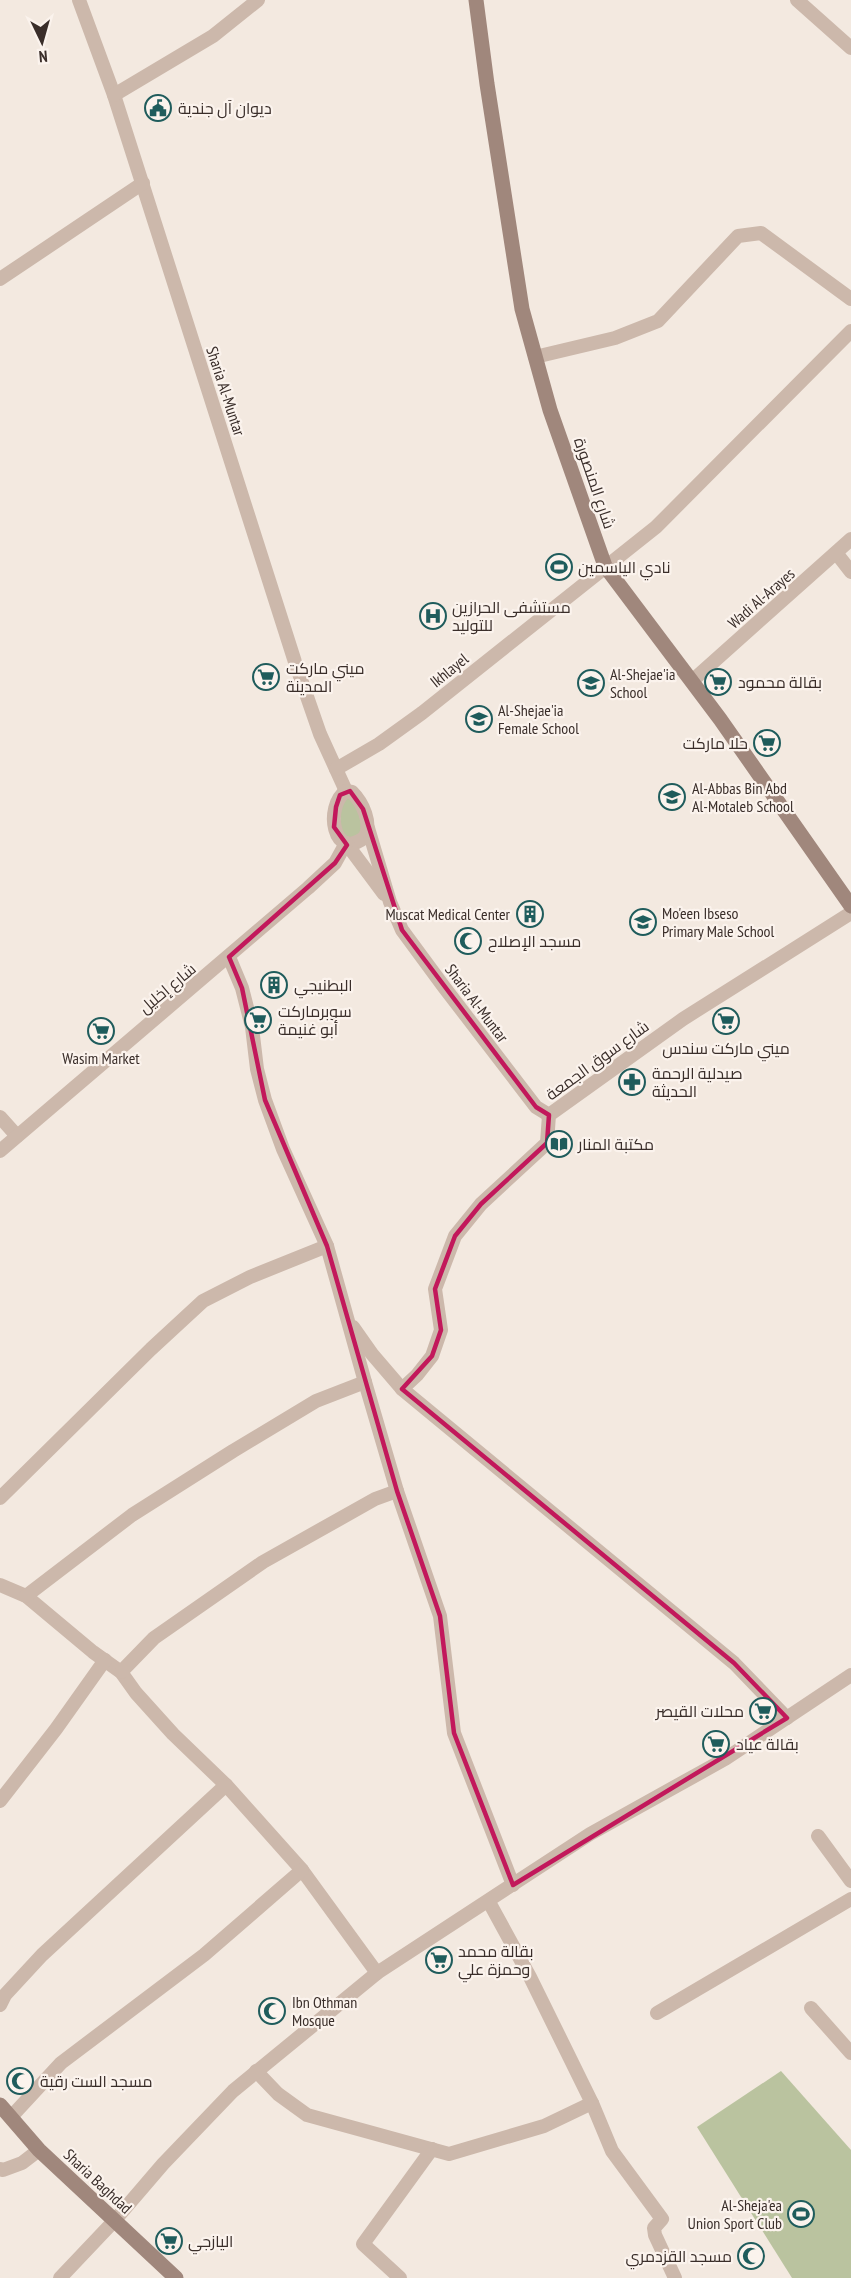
<svg xmlns="http://www.w3.org/2000/svg" width="851" height="2278" font-family="'PT Sans Narrow',Cairo,sans-serif">
	<rect width="100%" height="100%" fill="#f3e9e0"/>
	<!-- green -->
	<g fill="#bac39f">
		<path d="M342 794 354 795 365 837 339 840Z"/>
		<path d="M781 2071 851 2150V2278H792L697 2127Z"/>
	</g>
	<g fill="none" stroke-linecap="round" stroke-linejoin="round">
		<!-- minor -->
		<g stroke="#ccb8ab" stroke-width="14">
			<path d="M79 0 114 95 295 662 320 734 346 791"/>
			<path d="M797 0 851 48"/>
			<path d="M114 95 213 36 258 0"/>
			<path d="M0 279 143 183"/>
			<path d="M535 357 615 338 658 321 738 236 761 233 851 299"/>
			<path d="M837 554 851 572"/>
			<path d="M692 681 851 539"/>
			<path d="M336 769 379 744 422 713 656 527 851 331"/>
			<path d="M346 791 352 792C363 803 372 823 365 837 333 863 324 806 346 791Z"/>
			<path d="M368 828 390 902 402 930 444 987 536 1107 549 1115"/>
			<path d="M346 843 384 894"/>
			<path d="M229 957 242 988 252 1027 257 1069 265 1100 283 1149 327 1246 365 1382 397 1491 440 1616 454 1733 513 1885"/>
			<path d="M0 1117 17 1136"/>
			<path d="M0 1151 308 888 335 863 346 843"/>
			<path d="M353 1327 372 1354 402 1389 734 1663 787 1718"/>
			<path d="M402 1389 417 1375 432 1356 441 1330 435 1289 455 1236 481 1204 547 1143 549 1115 683 1019 851 913"/>
			<path d="M0 1498 151 1349 203 1301 250 1277 327 1246"/>
			<path d="M0 1585 26 1596 93 1652 121 1672 136 1693 173 1734 226 1785 302 1870 377 1973"/>
			<path d="M26 1596 132 1515 233 1451 316 1401 365 1382"/>
			<path d="M121 1672 154 1638 263 1562 375 1499 397 1491"/>
			<path d="M0 1801 56 1729 105 1660"/>
			<path d="M818 1836 851 1881"/>
			<path d="M489 1902 530 1977 592 2103 612 2151 662 2219 654 2228 655 2235 675 2278"/>
			<path d="M0 2005 5 1995 42 1955 226 1785"/>
			<path d="M811 2008 851 2053"/>
			<path d="M657 2013 851 1899"/>
			<path d="M256 2071 278 2094 307 2115 449 2154 544 2126 592 2103"/>
			<path d="M11 2117 61 2063 204 1955 302 1870"/>
			<path d="M0 2169 3 2170 22 2163 39 2150"/>
			<path d="M60 2278 115 2220 163 2164 233 2091 377 1973 590 1834 725 1759 851 1675"/>
			<path d="M400 2278 363 2244 432 2149"/>
		</g>
		<!-- secondary -->
		<g stroke="#a0877c" stroke-width="15">
			<path d="M476 0 487 84 522 309 550 410 605 566 720 719 851 906"/>
			<path d="M0 2105 39 2150 176 2278"/>
		</g>
	</g>
	<!-- marked area -->
	<path fill="none" stroke="#c2185b" stroke-width="4.5" stroke-linejoin="round" d="M350 791 363 809 402 930 536 1107 549 1115 547 1143 481 1204 455 1236 435 1289 441 1330 432 1356 402 1389 734 1663 787 1718 513 1885 454 1733 440 1616 397 1491 327 1246 265 1100 242 988 229 957 335 863 347 845 334 827 336 807 340 795Z"/>
	<!-- icons -->
	<defs>
		<symbol id="civic-ring" viewBox="-11 -11 22 22"><circle r="9.5" fill="#fbf3ed" stroke="#1f5c5c" stroke-width="1.5"/><path d="M-.6-6.5H3V-4.5H.6V-3L4-1V1h2V6H-6V1h2V-1L-.6-3ZM-1.2 2.5V6h2.4V2.5Z" fill="#1f5c5c"/></symbol>
		<symbol id="stadium-ring" viewBox="-11 -11 22 22"><circle r="9.5" fill="#fbf3ed" stroke="#1f5c5c" stroke-width="1.5"/><path d="M0-5a6.5 5 0 1 0 0 10a6.5 5 0 1 0 0-10ZM-3.5-1.8h7v3.6h-7Z" fill="#1f5c5c"/></symbol>
		<symbol id="hospital-ring" viewBox="-11 -11 22 22"><circle r="9.5" fill="#fbf3ed" stroke="#1f5c5c" stroke-width="1.5"/><path d="M-5-5h3v3.5h4V-5h3V5h-3V1.5h-4V5h-3Z" fill="#1f5c5c"/></symbol>
		<symbol id="supermarket-ring" viewBox="-11 -11 22 22"><circle r="9.5" fill="#fbf3ed" stroke="#1f5c5c" stroke-width="1.5"/><path d="M-6-5.5h2.5l.6 2H6L4.5 2H-2.5L-4.4-4H-6ZM-1.5 3.2a1.3 1.3 0 1 0 .1 0ZM3 3.2a1.3 1.3 0 1 0 .1 0Z" fill="#1f5c5c"/></symbol>
		<symbol id="school-ring" viewBox="-11 -11 22 22"><circle r="9.5" fill="#fbf3ed" stroke="#1f5c5c" stroke-width="1.5"/><path d="M0-5L7-2L0 1L-7-2ZM-4 1L0 2.5L4 1V4Q0 6-4 4Z" fill="#1f5c5c"/></symbol>
		<symbol id="building-ring" viewBox="-11 -11 22 22"><circle r="9.5" fill="#fbf3ed" stroke="#1f5c5c" stroke-width="1.5"/><path d="M-4-6H4V6H1V3H-1V6H-4ZM-2.5-4.3h1.7v1.8h-1.7ZM.8-4.3h1.7v1.8H.8ZM-2.5-1h1.7V.8h-1.7ZM.8-1h1.7V.8H.8Z" fill="#1f5c5c"/></symbol>
		<symbol id="mosque-ring" viewBox="-11 -11 22 22"><circle r="9.5" fill="#fbf3ed" stroke="#1f5c5c" stroke-width="1.5"/><path d="M3.5-4.9A6 6 0 1 0 3.5 4.9A5 5 0 1 1 3.5-4.9Z" fill="#1f5c5c"/></symbol>
		<symbol id="pharmacy-ring" viewBox="-11 -11 22 22"><circle r="9.5" fill="#fbf3ed" stroke="#1f5c5c" stroke-width="1.5"/><path d="M-2-6h4v4h4v4h-4v4h-4v-4h-4v-4h4Z" fill="#1f5c5c"/></symbol>
		<symbol id="library-ring" viewBox="-11 -11 22 22"><circle r="9.5" fill="#fbf3ed" stroke="#1f5c5c" stroke-width="1.5"/><path d="M-6-4Q-3-5.5-.7-3.5V5Q-3 3-6 4ZM6-4Q3-5.5 .7-3.5V5Q3 3 6 4Z" fill="#1f5c5c"/></symbol>
	</defs>
	<g fill-rule="evenodd">
		<use href="#civic-ring" x="143" y="93" width="30" height="30"/>
		<use href="#stadium-ring" x="544" y="552" width="30" height="30"/>
		<use href="#hospital-ring" x="418" y="601" width="30" height="30"/>
		<use href="#supermarket-ring" x="251" y="662" width="30" height="30"/>
		<use href="#supermarket-ring" x="703" y="667" width="30" height="30"/>
		<use href="#school-ring" x="576" y="668" width="30" height="30"/>
		<use href="#school-ring" x="464" y="704" width="30" height="30"/>
		<use href="#supermarket-ring" x="752" y="728" width="30" height="30"/>
		<use href="#school-ring" x="657" y="782" width="30" height="30"/>
		<use href="#building-ring" x="515" y="899" width="30" height="30"/>
		<use href="#school-ring" x="628" y="907" width="30" height="30"/>
		<use href="#mosque-ring" x="453" y="926" width="30" height="30"/>
		<use href="#building-ring" x="259" y="970" width="30" height="30"/>
		<use href="#supermarket-ring" x="243" y="1005" width="30" height="30"/>
		<use href="#supermarket-ring" x="711" y="1006" width="30" height="30"/>
		<use href="#supermarket-ring" x="86" y="1016" width="30" height="30"/>
		<use href="#pharmacy-ring" x="617" y="1067" width="30" height="30"/>
		<use href="#library-ring" x="544" y="1129" width="30" height="30"/>
		<use href="#supermarket-ring" x="748" y="1696" width="30" height="30"/>
		<use href="#supermarket-ring" x="701" y="1729" width="30" height="30"/>
		<use href="#supermarket-ring" x="424" y="1945" width="30" height="30"/>
		<use href="#mosque-ring" x="257" y="1996" width="30" height="30"/>
		<use href="#mosque-ring" x="5" y="2066" width="30" height="30"/>
		<use href="#stadium-ring" x="786" y="2199" width="30" height="30"/>
		<use href="#supermarket-ring" x="154" y="2226" width="30" height="30"/>
		<use href="#mosque-ring" x="736" y="2241" width="30" height="30"/>
	</g>
	<g text-anchor="middle" stroke-width="4.5" stroke-linejoin="round" paint-order="stroke">
		<!-- poi labels -->
		<g font-size="16" fill="#3a2e2a" stroke="#fbf3ed" text-anchor="start">
			<text x="178" y="114">ديوان آل جندية</text>
			<text x="578" y="573">نادي الياسمين</text>
			<text x="452" y="613">مستشفى الحرازين<tspan x="452" dy="18">للتوليد</tspan></text>
			<text x="286" y="674">ميني ماركت<tspan x="286" dy="18">المدينة</tspan></text>
			<text x="610" y="680">Al-Shejae'ia<tspan x="610" dy="18">School</tspan></text>
			<text x="738" y="688">بقالة محمود</text>
			<text x="498" y="716">Al-Shejae'ia<tspan x="498" dy="18">Female School</tspan></text>
			<text x="748" y="749" text-anchor="end">حلا ماركت</text>
			<text x="692" y="794">Al-Abbas Bin Abd<tspan x="692" dy="18">Al-Motaleb School</tspan></text>
			<text x="662" y="919">Mo'een Ibseso<tspan x="662" dy="18">Primary Male School</tspan></text>
			<text x="510" y="920" text-anchor="end">Muscat Medical Center</text>
			<text x="488" y="947">مسجد الإصلاح</text>
			<text x="294" y="991">البطنيجي</text>
			<text x="278" y="1017">سوبرماركت<tspan x="278" dy="18">أبو غنيمة</tspan></text>
			<text x="726" y="1054" text-anchor="middle">ميني ماركت سندس</text>
			<text x="101" y="1064" text-anchor="middle">Wasim Market</text>
			<text x="652" y="1079">صيدلية الرحمة<tspan x="652" dy="18">الحديثة</tspan></text>
			<text x="578" y="1150">مكتبة المنار</text>
			<text x="744" y="1717" text-anchor="end">محلات القيصر</text>
			<text x="736" y="1750">بقالة عياد</text>
			<text x="458" y="1957">بقالة محمد<tspan x="458" dy="18">وحمزة علي</tspan></text>
			<text x="292" y="2008">Ibn Othman<tspan x="292" dy="18">Mosque</tspan></text>
			<text x="40" y="2087">مسجد الست رقية</text>
			<text x="782" y="2211" text-anchor="end">Al-Sheja'ea<tspan x="782" dy="18">Union Sport Club</tspan></text>
			<text x="188" y="2247">اليازجي</text>
			<text x="732" y="2262" text-anchor="end">مسجد القزدمري</text>
		</g>
		<!-- street labels -->
		<g font-size="16" fill="#3a2e2a" stroke="#fbf3ed">
			<text transform="translate(226 391) rotate(72)" y="6">Sharia Al-Muntar</text>
			<text transform="translate(595 483) rotate(71)" y="6">شارع المنصورة</text>
			<text transform="translate(761 598) rotate(-41)" y="6">Wadi Al-Arayes</text>
			<text transform="translate(449 670) rotate(-39)" y="6">Ikhlayel</text>
			<text transform="translate(167 988) rotate(-40)" y="6">شارع إخليل</text>
			<text transform="translate(477 1003) rotate(53)" y="6">Sharia Al-Muntar</text>
			<text transform="translate(597 1060) rotate(-36)" y="6">شارع سوق الجمعة</text>
			<text transform="translate(98 2181) rotate(43)" y="6">Sharia Baghdad</text>
		</g>
	</g>
	<!-- north arrow -->
	<g transform="translate(42 42) rotate(175)" stroke="#fbf3ed" stroke-width="4.5" paint-order="stroke">
	<path d="M0-4.5L10 22L0 15L-10 22Z" fill="#3a2e2a"/>
	<text y="-9" font-size="16" font-weight="bold" text-anchor="middle" fill="#3a2e2a">N</text>
	</g>
</svg>
